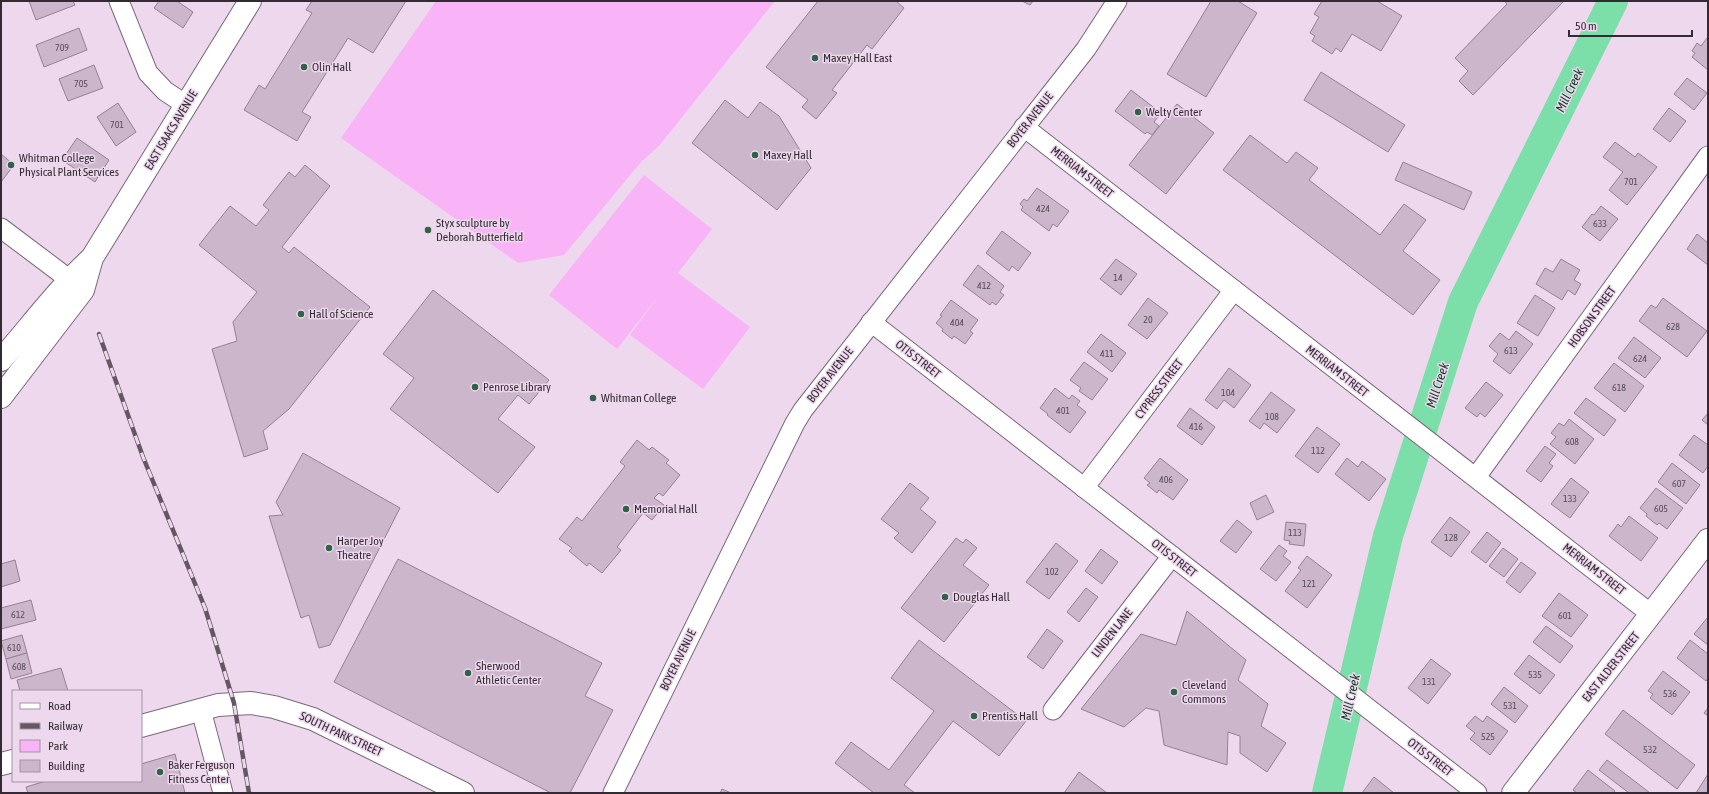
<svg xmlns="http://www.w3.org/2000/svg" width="1709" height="794" font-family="'Asap Condensed',sans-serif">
	<rect width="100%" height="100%" fill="#eed8ed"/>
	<!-- green -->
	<g fill="#f9b4f8">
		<path d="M436 1H775L659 146 641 162 564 255 518 263 341 138Z"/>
		<path d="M644 175 712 229 678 273 750 327 703 389 630 335 657 298 617 349 549 295Z"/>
	</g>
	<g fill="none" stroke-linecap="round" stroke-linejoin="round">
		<!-- river -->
		<path stroke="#7cdea8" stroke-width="30" d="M1327 793 1388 536 1463 302 1613 1"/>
	</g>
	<!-- building -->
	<g fill="#ccb6cb" stroke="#958094">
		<path d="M29 1H73L75 5 36 20Z"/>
		<path d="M159 1H177L193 12 183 28 154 8Z"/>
		<path d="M312 1H406L373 53 348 38 302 112 311 117 297 141 244 110 259 85 265 89 312 13 306 10Z"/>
		<path d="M818 1H896L904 8 872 49 867 45 832 90 837 93 816 119 802 107 808 100 766 67Z"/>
		<path d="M1022 1H1033L1030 5Z"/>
		<path d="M1211 1H1238L1257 13 1206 97 1167 74Z"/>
		<path d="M1322 1H1377L1402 16 1381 51 1352 34 1341 52 1336 48 1332 54 1312 41 1315 36 1310 33 1319 17 1314 14Z"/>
		<path d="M1504 1H1564L1473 95 1459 81 1468 71 1455 58 1507 4Z"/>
		<path d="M79 28 87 50 44 67 36 45Z"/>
		<path d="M1707 38 1708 39V70L1692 57 1695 53 1692 51 1697 43 1701 46Z"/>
		<path d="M94 65 103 88 68 101 59 79Z"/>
		<path d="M1321 72 1405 125 1388 152 1304 100Z"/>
		<path d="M1687 78 1707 93 1694 110 1674 94Z"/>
		<path d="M1131 90 1161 113 1154 122 1159 126 1152 135 1147 132 1145 134 1115 111Z"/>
		<path d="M725 100 748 118 760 102 779 116 811 168 777 210 692 143Z"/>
		<path d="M118 103 136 132 116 146 97 117Z"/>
		<path d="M1177 104 1214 133 1166 194 1129 165Z"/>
		<path d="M1669 108 1686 121 1670 142 1653 129Z"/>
		<path d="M1250 135 1287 163 1296 152 1318 168 1309 180 1380 235 1404 204 1426 220 1403 251 1440 280 1413 315 1223 170Z"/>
		<path d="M77 138 109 160 95 182 62 160Z"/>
		<path d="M1615 142 1635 157 1638 153 1657 167 1627 205 1609 190 1623 172 1603 157Z"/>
		<path d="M1 154 14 165 1 182Z"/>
		<path d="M1403 162 1472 192 1464 210 1395 180Z"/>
		<path d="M305 165 330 186 282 247 289 253 294 247 370 307 289 409 263 431 268 449 244 457 212 349 237 341 233 322 257 292 199 245 230 206 256 226 269 210 263 205 289 172 295 177Z"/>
		<path d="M1037 188 1069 211 1057 227 1053 224 1049 231 1021 210 1023 207 1020 204 1024 199 1027 201Z"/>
		<path d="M1601 206 1618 219 1600 241 1582 227 1592 214 1594 215Z"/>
		<path d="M1002 231 1031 253 1018 271 1012 266 1009 271 986 253Z"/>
		<path d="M1697 234 1708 243V265L1687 249Z"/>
		<path d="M1116 259 1137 274 1121 295 1100 279Z"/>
		<path d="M1561 259 1580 270 1574 280 1581 284 1575 295 1568 290 1562 300 1536 284 1545 268 1553 272Z"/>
		<path d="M978 265 1004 286 1000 292 1004 295 996 305 992 302 990 305 963 285Z"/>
		<path d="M433 290 549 380 529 404 518 395 498 419 535 447 498 493 390 409 414 378 383 354Z"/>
		<path d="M1535 295 1555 308 1538 336 1517 323Z"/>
		<path d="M1148 298 1168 313 1147 339 1128 325Z"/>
		<path d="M1663 298 1707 331 1687 357 1639 321 1651 305 1656 308Z"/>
		<path d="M951 300 978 320 970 331 973 333 965 344 954 336 952 339 942 331 943 329 936 323 942 316 940 315Z"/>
		<path d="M1516 331 1533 344 1510 374 1493 361 1498 354 1489 346 1500 333 1509 340Z"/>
		<path d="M1101 334 1126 353 1112 372 1087 352Z"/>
		<path d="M1634 337 1661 358 1645 378 1618 358Z"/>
		<path d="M1084 362 1108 379 1092 400 1079 391 1081 388 1070 380Z"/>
		<path d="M1614 363 1644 386 1625 412 1594 388Z"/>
		<path d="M1229 368 1251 385 1234 408 1224 400 1217 409 1205 400Z"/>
		<path d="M1486 382 1503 395 1485 417 1480 413 1477 417 1465 408Z"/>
		<path d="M1055 388 1069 399 1072 395 1080 401 1077 405 1086 412 1070 433 1047 415 1048 414 1040 408Z"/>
		<path d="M1271 392 1295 410 1277 433 1264 423 1260 429 1249 421Z"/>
		<path d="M1586 398 1616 420 1604 436 1574 413Z"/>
		<path d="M1190 408 1215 427 1202 445 1177 426Z"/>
		<path d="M1708 413V425L1702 420Z"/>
		<path d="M1569 419 1594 439 1575 464 1550 444 1556 437 1551 433 1559 423 1564 426Z"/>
		<path d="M1317 427 1340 444 1318 473 1295 456Z"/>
		<path d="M1694 435 1708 445V466L1703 473 1679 455Z"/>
		<path d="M637 440 649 450 652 447 669 460 666 463 680 475 663 496 659 493 654 498 664 505 652 520 643 513 617 547 621 550 602 573 589 563 587 566 569 551 572 548 559 539 577 517 582 521 625 466 620 462Z"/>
		<path d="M1545 446 1556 454 1549 463 1553 466 1541 482 1526 471Z"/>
		<path d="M303 453 400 508 330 645 319 648 309 615 301 618 269 516 283 515 276 502Z"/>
		<path d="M1160 458 1188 480 1173 500 1159 490 1157 493 1147 485 1150 483 1144 478Z"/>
		<path d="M1347 458 1358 467 1362 461 1386 479 1369 501 1335 474Z"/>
		<path d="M1672 463 1700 485 1686 504 1658 482Z"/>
		<path d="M1571 478 1589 492 1570 518 1551 504Z"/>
		<path d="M910 483 929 498 920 509 936 522 912 553 894 538 899 533 881 519Z"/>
		<path d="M1656 488 1683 508 1667 529 1659 523 1657 525 1646 516 1647 514 1640 508Z"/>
		<path d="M1266 495 1274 512 1257 520 1250 503Z"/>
		<path d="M1629 516 1658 538 1641 561 1609 536 1618 524 1621 527Z"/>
		<path d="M1450 517 1470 532 1451 557 1431 542Z"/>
		<path d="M1237 520 1252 532 1236 553 1220 541Z"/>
		<path d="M1286 522 1306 524 1304 546 1289 544 1290 541 1284 540Z"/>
		<path d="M1487 532 1501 543 1486 563 1471 552Z"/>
		<path d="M956 538 963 543 966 539 977 548 963 565 989 585 944 642 901 608Z"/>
		<path d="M1056 543 1078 561 1049 599 1026 582Z"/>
		<path d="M1279 545 1287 551 1283 556 1291 562 1276 581 1260 569Z"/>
		<path d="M1503 548 1518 559 1504 577 1489 566Z"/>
		<path d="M1101 549 1118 562 1102 584 1085 571Z"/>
		<path d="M1307 556 1332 575 1307 608 1285 591 1301 570 1298 568Z"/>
		<path d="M398 559 602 663 585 696 613 710 570 793H551L334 682Z"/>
		<path d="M15 560 20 581 1 587V564Z"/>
		<path d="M1521 562 1536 573 1520 593 1506 582Z"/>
		<path d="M1086 588 1098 597 1079 622 1067 612Z"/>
		<path d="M1559 593 1588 615 1571 637 1542 616Z"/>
		<path d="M31 600 36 620 1 629V608Z"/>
		<path d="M1187 611 1246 660 1238 680 1268 704 1261 726 1286 743 1267 772 1240 753V736L1228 732 1227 765 1164 745 1159 711 1146 708 1124 727 1081 709 1141 634 1176 645Z"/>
		<path d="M1708 617V645L1694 634Z"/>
		<path d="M1546 626 1573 646 1560 663 1533 642Z"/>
		<path d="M1047 629 1063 641 1043 669 1027 657Z"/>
		<path d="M22 635 27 653 6 659 1 641Z"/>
		<path d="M919 640 1026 721 999 756 953 721 904 785 915 793H874L835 763 851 742 889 770 934 711 891 678Z"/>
		<path d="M1690 640 1708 654V678L1706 681 1677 658Z"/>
		<path d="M27 653 32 673 11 679 6 659Z"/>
		<path d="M1529 655 1555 675 1540 694 1514 674Z"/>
		<path d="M1431 659 1451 674 1428 704 1408 688Z"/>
		<path d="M61 668 68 691H20L17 680Z"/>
		<path d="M1663 671 1690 692 1672 715 1650 698 1653 694 1648 691Z"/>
		<path d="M1504 687 1528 706 1515 723 1491 704Z"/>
		<path d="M1708 708V716L1704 713Z"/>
		<path d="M1623 710 1695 765 1677 789 1605 734Z"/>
		<path d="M1475 716 1483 722 1487 716 1508 731 1490 755 1470 739 1475 733 1466 726Z"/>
		<path d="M175 754 185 793H28L26 787 46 781H141V764Z"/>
		<path d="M1607 760 1650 793H1629L1599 770Z"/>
		<path d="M1588 770 1615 791 1614 793H1577L1573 790Z"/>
		<path d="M1079 772 1107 793H1064Z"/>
		<path d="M1708 774V793H1696Z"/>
		<path d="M1374 777 1394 793H1362Z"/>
		<path d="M722 789 731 793H720Z"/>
	</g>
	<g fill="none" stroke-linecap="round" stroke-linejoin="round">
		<defs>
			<g id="minor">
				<path d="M119 1 148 73 165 91 186 105"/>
				<path d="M1024 127 1651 614"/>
				<path d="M1 228 82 289"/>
				<path d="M871 322 1477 793"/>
				<path d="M1476 477 1708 156"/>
				<path d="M1084 488 1234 290"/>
				<path d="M201 710 223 793"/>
				<path d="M1053 710 1172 556"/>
				<path d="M613 793 795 423 803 410 1086 49 1117 1"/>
			</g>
			<g id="tertiary">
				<path d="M141 726 218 705 251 703 274 707 313 719 463 793"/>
				<path d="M1 764 13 761"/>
			</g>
			<path id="secondary" d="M1513 793 1708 540"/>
			<g id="primary">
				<path d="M1 360C31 326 58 289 91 259"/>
				<path d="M1 397 83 290 92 258 250 1"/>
			</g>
		</defs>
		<!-- minor casing -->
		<use href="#minor" stroke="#7b687b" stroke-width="21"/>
		<!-- tertiary casing -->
		<use href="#tertiary" stroke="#7b687b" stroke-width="24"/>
		<!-- secondary casing -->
		<use href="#secondary" stroke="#7b687b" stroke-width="24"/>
		<!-- primary casing -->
		<use href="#primary" stroke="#7b687b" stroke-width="24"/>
		<!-- minor -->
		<use href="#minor" stroke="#fff" stroke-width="19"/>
		<!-- tertiary -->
		<use href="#tertiary" stroke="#fff" stroke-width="22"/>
		<!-- secondary -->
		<use href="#secondary" stroke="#fff" stroke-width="22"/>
		<!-- primary -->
		<use href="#primary" stroke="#fff" stroke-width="22"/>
		<defs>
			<path id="rail" d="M99 334 143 457 205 608 234 703 249 793"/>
		</defs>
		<!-- rail casing -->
		<use href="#rail" stroke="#635762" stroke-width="4.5"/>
		<!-- rail -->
		<use href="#rail" stroke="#eed8ed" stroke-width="3" stroke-dasharray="9" stroke-linecap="butt"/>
	</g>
	<!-- markers -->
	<g fill="#2f6247" stroke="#eed8ed" stroke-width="1.5">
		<circle cx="815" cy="58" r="4"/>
		<circle cx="304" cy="67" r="4"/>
		<circle cx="1138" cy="112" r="4"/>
		<circle cx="755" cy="155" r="4"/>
		<circle cx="11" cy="165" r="4"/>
		<circle cx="428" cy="230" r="4"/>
		<circle cx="301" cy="314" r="4"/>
		<circle cx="475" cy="387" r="4"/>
		<circle cx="593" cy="398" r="4"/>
		<circle cx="626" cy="509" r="4"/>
		<circle cx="329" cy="548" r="4"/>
		<circle cx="945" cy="597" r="4"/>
		<circle cx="468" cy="673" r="4"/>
		<circle cx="1174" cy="692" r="4"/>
		<circle cx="974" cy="716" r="4"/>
		<circle cx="160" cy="772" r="4"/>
	</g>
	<g text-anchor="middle" stroke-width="3" stroke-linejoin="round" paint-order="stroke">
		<!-- number labels -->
		<g font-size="10" fill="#594e59">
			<text x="62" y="51">709</text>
			<text x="81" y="87">705</text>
			<text x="117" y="128">701</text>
			<text x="1631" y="185">701</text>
			<text x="1043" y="212">424</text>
			<text x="1600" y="227">633</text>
			<text x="1118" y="281">14</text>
			<text x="984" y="289">412</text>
			<text x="1148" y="323">20</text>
			<text x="957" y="326">404</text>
			<text x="1673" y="330">628</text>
			<text x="1511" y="354">613</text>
			<text x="1107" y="357">411</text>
			<text x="1640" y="362">624</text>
			<text x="1619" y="391">618</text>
			<text x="1228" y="396">104</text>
			<text x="1063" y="414">401</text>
			<text x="1272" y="420">108</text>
			<text x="1196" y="430">416</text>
			<text x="1572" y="445">608</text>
			<text x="1318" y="454">112</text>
			<text x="1166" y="483">406</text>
			<text x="1679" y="487">607</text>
			<text x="1570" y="502">133</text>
			<text x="1661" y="512">605</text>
			<text x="1295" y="536">113</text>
			<text x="1451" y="541">128</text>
			<text x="1052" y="575">102</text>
			<text x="1309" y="587">121</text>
			<text x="18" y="618">612</text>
			<text x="1565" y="619">601</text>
			<text x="14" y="651">610</text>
			<text x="19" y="670">608</text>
			<text x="1535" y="678">535</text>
			<text x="1429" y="685">131</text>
			<text x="1670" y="697">536</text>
			<text x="1510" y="709">531</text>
			<text x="1488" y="740">525</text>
			<text x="1650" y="753">532</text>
		</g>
		<!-- poi labels -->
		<g font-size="12" fill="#332b33" stroke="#eed8ed" text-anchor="start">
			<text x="823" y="62">Maxey Hall East</text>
			<text x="312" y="71">Olin Hall</text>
			<text x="1146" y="116">Welty Center</text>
			<text x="763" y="159">Maxey Hall</text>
			<text x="19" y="162">Whitman College<tspan x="19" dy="14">Physical Plant Services</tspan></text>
			<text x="436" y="227">Styx sculpture by<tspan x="436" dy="14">Deborah Butterfield</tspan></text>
			<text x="309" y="318">Hall of Science</text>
			<text x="483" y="391">Penrose Library</text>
			<text x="601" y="402">Whitman College</text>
			<text x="634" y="513">Memorial Hall</text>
			<text x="337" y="545">Harper Joy<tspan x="337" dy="14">Theatre</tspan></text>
			<text x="953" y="601">Douglas Hall</text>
			<text x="476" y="670">Sherwood<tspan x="476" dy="14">Athletic Center</tspan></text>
			<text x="1182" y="689">Cleveland<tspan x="1182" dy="14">Commons</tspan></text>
			<text x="982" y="720">Prentiss Hall</text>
			<text x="168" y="769">Baker Ferguson<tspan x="168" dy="14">Fitness Center</tspan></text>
		</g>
		<!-- street labels -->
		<g font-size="12" fill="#332b33" stroke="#eed8ed">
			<text transform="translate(1030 120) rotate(-52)" y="4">BOYER AVENUE</text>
			<text transform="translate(171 130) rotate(-59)" y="4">EAST ISAACS AVENUE</text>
			<text transform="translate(1082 172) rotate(38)" y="4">MERRIAM STREET</text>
			<text transform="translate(1592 317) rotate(-54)" y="4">HOBSON STREET</text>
			<text transform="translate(918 359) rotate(38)" y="4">OTIS STREET</text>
			<text transform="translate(1337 371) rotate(38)" y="4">MERRIAM STREET</text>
			<text transform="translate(830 375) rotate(-52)" y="4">BOYER AVENUE</text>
			<text transform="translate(1159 389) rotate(-53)" y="4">CYPRESS STREET</text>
			<text transform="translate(1174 558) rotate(38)" y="4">OTIS STREET</text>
			<text transform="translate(1594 569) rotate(38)" y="4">MERRIAM STREET</text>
			<text transform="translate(1112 633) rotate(-52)" y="4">LINDEN LANE</text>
			<text transform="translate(678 660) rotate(-64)" y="4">BOYER AVENUE</text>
			<text transform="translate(1611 667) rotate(-52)" y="4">EAST ALDER STREET</text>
			<text transform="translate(341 734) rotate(25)" y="4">SOUTH PARK STREET</text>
			<text transform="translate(1430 757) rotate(38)" y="4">OTIS STREET</text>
		</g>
		<!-- water labels -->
		<g font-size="13" font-style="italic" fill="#0e3924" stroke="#eed8ed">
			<text transform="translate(1569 90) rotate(-64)" y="5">Mill Creek</text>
			<text transform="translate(1437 385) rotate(-72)" y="5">Mill Creek</text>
			<text transform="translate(1350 697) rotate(-77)" y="5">Mill Creek</text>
		</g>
	</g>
	<!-- border -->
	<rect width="1709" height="794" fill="none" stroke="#332b33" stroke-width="4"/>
	<!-- legend -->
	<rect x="12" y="690" width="130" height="92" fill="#eed8ed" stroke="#a393a3"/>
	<rect x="20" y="703" width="20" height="6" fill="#ffffff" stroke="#a393a3"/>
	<text x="48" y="710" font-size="12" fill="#332b33">Road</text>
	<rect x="20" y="723" width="20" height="6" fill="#635762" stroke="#a393a3"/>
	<text x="48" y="730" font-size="12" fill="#332b33">Railway</text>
	<rect x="20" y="740" width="20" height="12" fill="#f9b4f8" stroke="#a393a3"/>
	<text x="48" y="750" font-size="12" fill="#332b33">Park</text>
	<rect x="20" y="760" width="20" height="12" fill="#ccb6cb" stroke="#a393a3"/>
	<text x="48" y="770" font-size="12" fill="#332b33">Building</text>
	<!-- scale -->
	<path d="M1569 30v6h123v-6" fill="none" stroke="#332b33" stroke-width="2"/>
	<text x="1575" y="30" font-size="12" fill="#332b33" stroke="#eed8ed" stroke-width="3" paint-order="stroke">50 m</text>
</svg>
